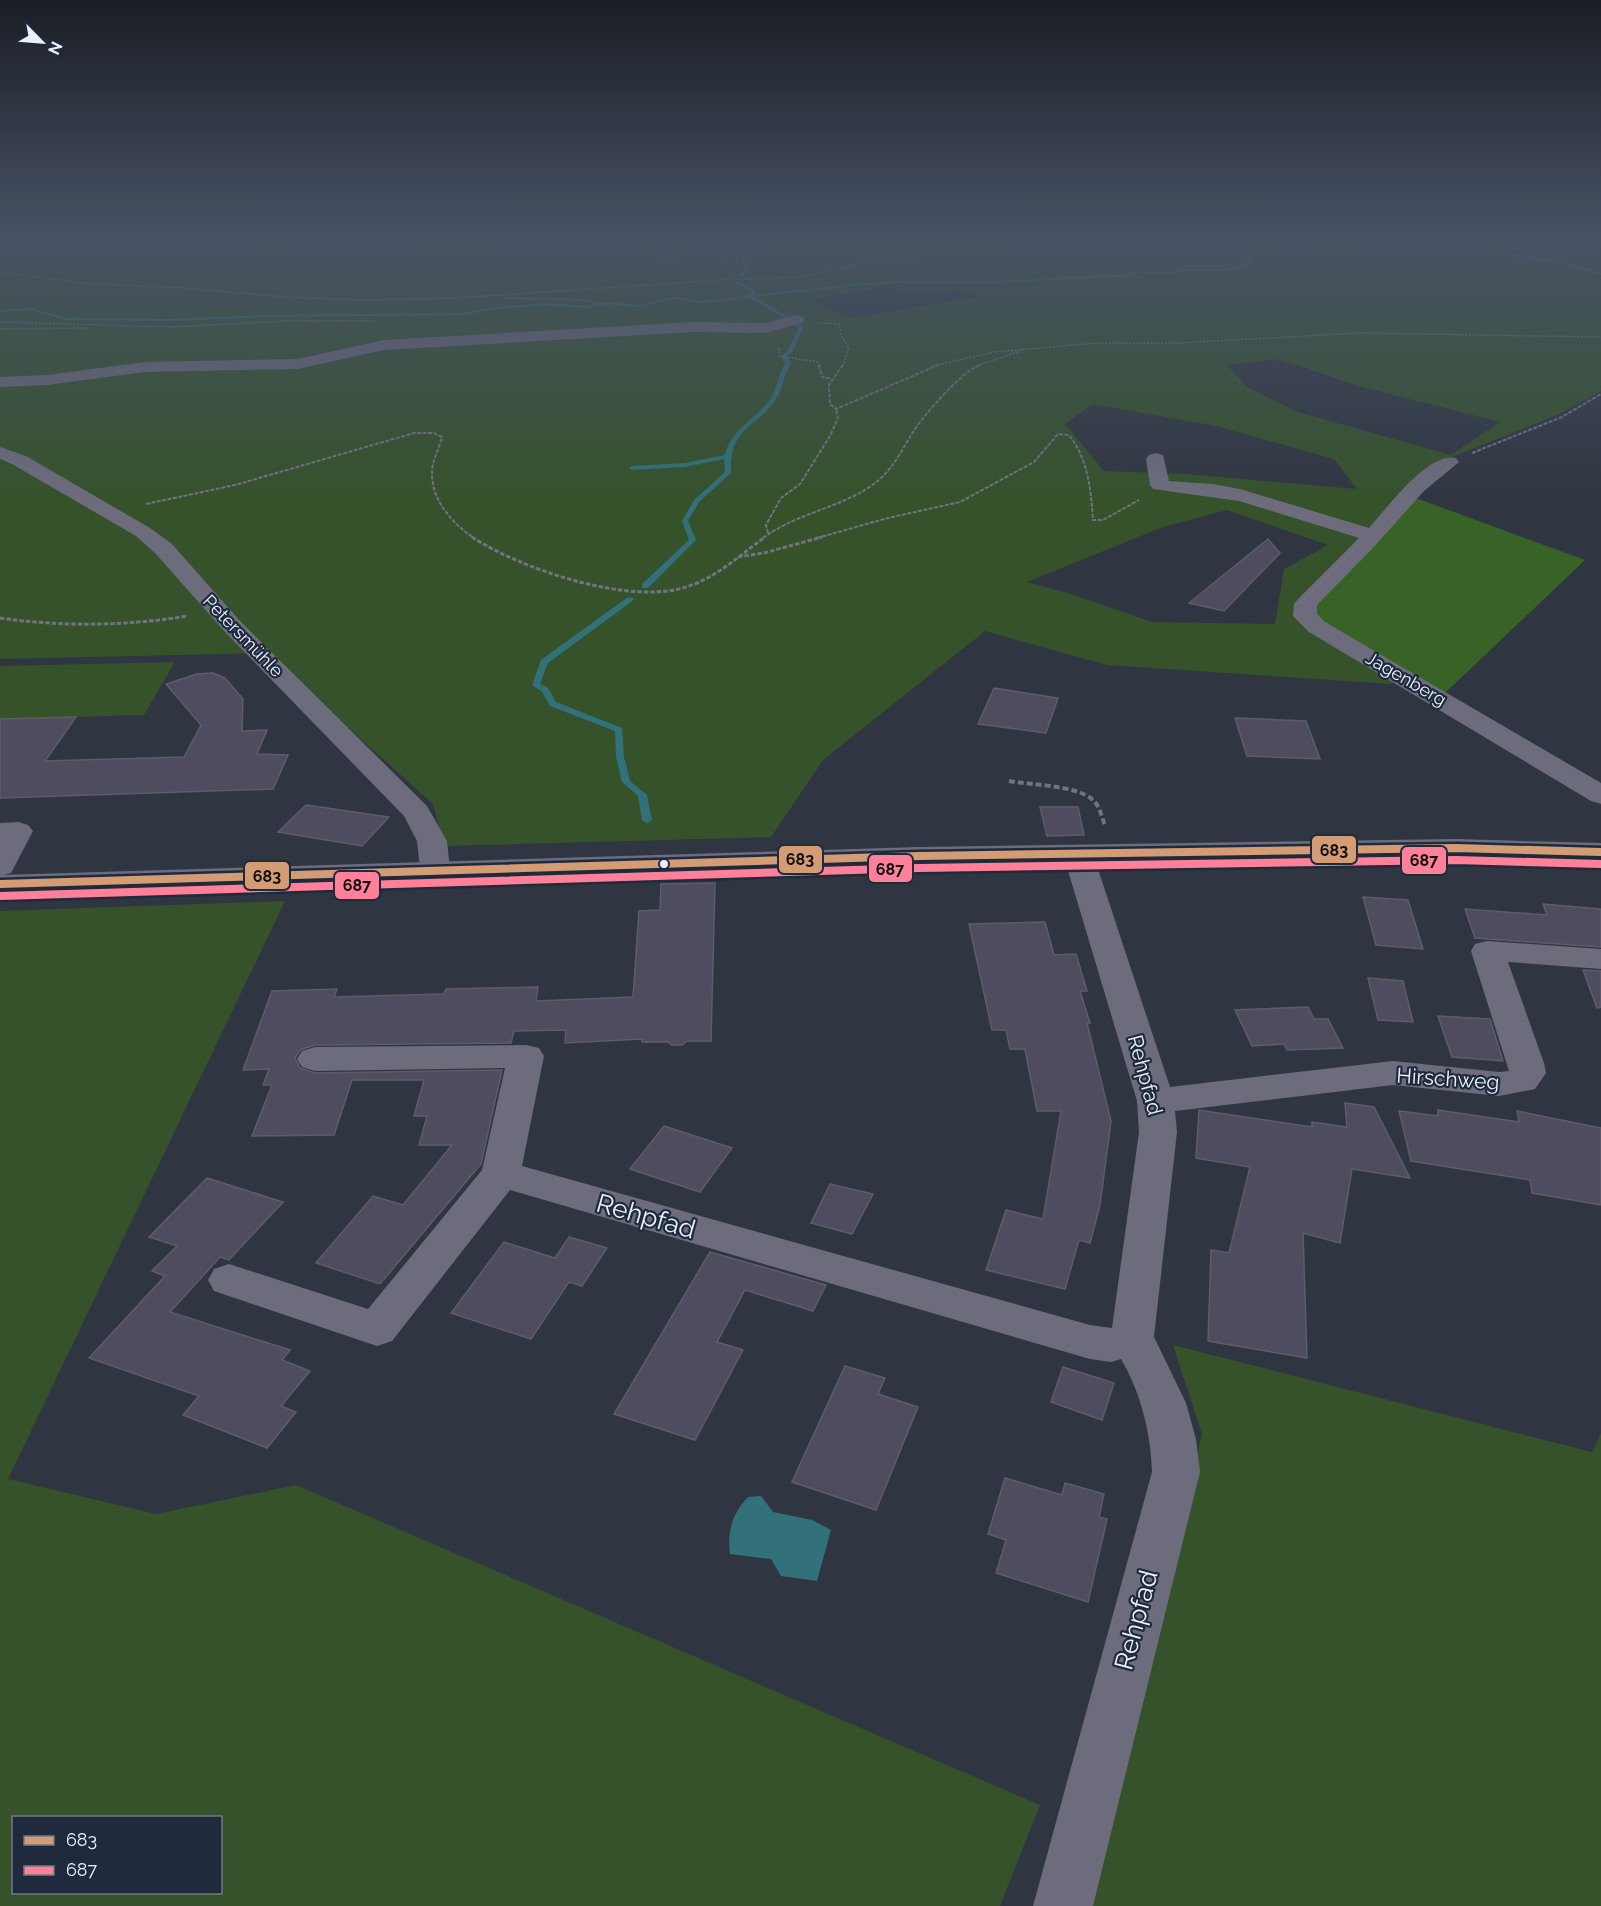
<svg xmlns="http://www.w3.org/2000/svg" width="1601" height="1906" font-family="Raleway,sans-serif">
	<rect width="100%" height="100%" fill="#303641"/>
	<!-- green -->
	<g fill="#35522b" fill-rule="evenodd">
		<path d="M0 233H1601V391L1557 415 1447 459 1416 477 1395 680 1391 684 1107 665 985 631 823 760 771 837 444 846 433 804 265 653 0 659ZM890 286 908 293 956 289 978 297 851 318 811 300ZM1280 359 1355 385 1500 422 1451 455 1298 412 1247 387 1227 365ZM1092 404 1216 426 1334 459 1357 489 1185 474 1104 471 1065 424ZM1227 510 1328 545 1284 569 1275 624 1152 622 1071 594 1027 582 1163 527Z"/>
		<path d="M175 662 144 715 0 719V666Z"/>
		<path d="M285 901 8 1479 156 1514 296 1485 1040 1805 1000 1906H0V911ZM14 1818H220V1892H14Z"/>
		<path d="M1173 1345 1592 1452 1601 1433V1906H1084L1202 1434Z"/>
	</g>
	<!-- forest -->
	<path fill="#396326" d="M1413 497 1585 560 1445 693 1317 627 1306 604Z"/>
	<!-- water -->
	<path fill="#32707a" d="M761 1496 773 1512 812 1520 831 1530 817 1581 781 1576 771 1559 730 1554C727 1531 732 1514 748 1497Z"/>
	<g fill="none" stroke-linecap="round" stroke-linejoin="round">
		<!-- stream -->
		<g fill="#32707a" fill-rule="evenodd">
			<path d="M728 233H732L748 265 744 277 740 276 744 265Z"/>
			<path d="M1563 233H1568L1540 241 1487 244 1405 242 1349 252 1319 249H1275L1255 254 1249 266 1225 271H1179L1172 274 1136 273 1131 276 999 283H902L852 286 755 297 786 316 784 318 750 298 703 303 673 299 639 307 607 304 588 308 545 305 494 309 464 315 267 317 171 321 66 320 31 310 0 312V310L31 308 66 318 171 319 267 315 464 313 494 307 545 303 588 306 607 302 639 305 673 297 703 301 750 295 751 291 735 283 737 281 756 290 754 295 852 284 902 281H999L1130 274 1135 271 1171 272 1178 269H1225L1245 264 1252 252 1275 247H1319L1349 250 1405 240 1487 242 1540 239Z"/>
			<path d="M1451 246 1546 258 1585 267 1601 273V275L1582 269 1546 261 1450 248Z"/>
			<path d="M794 323 804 326 793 351 787 356 791 363C784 374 783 388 776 399 755 430 729 427 731 473L699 502 688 521 696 540 648 588H642V584L689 540 682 521 694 500 725 472 724 459 685 467 632 470 629 468 632 466 685 463 725 455C731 428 757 419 771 398 777 387 779 374 785 363L781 356 788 350 799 327 792 325Z"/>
			<path d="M628 597 635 599 548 663 540 684 548 688 556 702 622 728 624 757 630 781 647 795 652 820 647 823 642 820 638 796 622 782 616 757 615 731 550 706 542 692 532 685 541 660Z"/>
		</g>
	</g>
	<!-- building -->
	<g fill="#4e4c5e" stroke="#5c5d68" stroke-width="1.5">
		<path d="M1268 539 1280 553 1224 611 1189 603Z"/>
		<path d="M213 673 225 678 243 699 242 731 267 730 257 754 288 755 273 789 0 798V719L76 717 45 761 184 757 201 725 166 684 197 674Z"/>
		<path d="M994 688 1058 698 1046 733 978 724Z"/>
		<path d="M1235 718 1306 721 1320 759 1247 756Z"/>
		<path d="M306 805 389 817 362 846 278 832Z"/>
		<path d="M1040 807H1078L1084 835 1047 836Z"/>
		<path d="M715 883 711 1041H687L682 1045H672L668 1042H642V1039L565 1043 566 1030 514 1031 511 1043 315 1045 300 1050 295 1058 300 1068 315 1073 502 1070 481 1164 380 1284 316 1263 373 1196 403 1205 452 1145H419L427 1116H414L424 1080H352L334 1135 252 1136 272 1085H263L269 1069 243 1070 272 991 337 989 334 997 444 994 446 989 538 987 536 1001 633 997 639 911 660 910 661 884Z"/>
		<path d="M1363 897 1408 900 1423 949 1376 945Z"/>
		<path d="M1543 904 1601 909V947L1475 938 1465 909 1547 915Z"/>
		<path d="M1045 922 1054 955 1076 954 1087 991H1080L1090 1023H1087L1111 1121 1100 1205 1090 1243 1079 1240 1065 1289 986 1270 1006 1210 1043 1219 1061 1111H1037L1025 1049H1010L1006 1030H992L969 924Z"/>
		<path d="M1583 970 1601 971V1007L1597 1008Z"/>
		<path d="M1368 978 1403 981 1413 1022 1378 1020Z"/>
		<path d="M1308 1007 1314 1019H1328L1343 1048 1287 1050 1284 1044 1252 1046 1235 1010Z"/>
		<path d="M1438 1016 1490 1019 1503 1061 1452 1057Z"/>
		<path d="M1345 1103 1374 1107 1410 1178 1352 1169 1340 1243 1303 1233 1307 1358 1208 1341 1211 1250 1229 1253 1250 1167 1196 1158 1199 1110 1312 1127V1122L1347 1127Z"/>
		<path d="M1438 1110 1519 1122 1517 1111 1601 1128V1205L1532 1193 1530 1180 1411 1161 1399 1111 1438 1116Z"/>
		<path d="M664 1126 732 1148 700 1192 630 1169Z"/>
		<path d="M207 1178 283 1202 229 1260 220 1257 170 1312 290 1350 282 1360 310 1371 281 1406 296 1412 267 1448 183 1415 199 1396 89 1358 165 1276 152 1271 177 1246 149 1237Z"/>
		<path d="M830 1184 873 1194 852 1234 811 1223Z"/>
		<path d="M569 1237 607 1248 582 1286 569 1282 531 1339 451 1313 504 1242 555 1258Z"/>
		<path d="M710 1252 826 1285 813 1311 745 1290 717 1342 743 1350 695 1440 614 1414Z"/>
		<path d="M845 1366 885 1378 878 1394 918 1407 876 1510 792 1482Z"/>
		<path d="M1063 1367 1114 1383 1102 1420 1051 1402Z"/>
		<path d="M1005 1478 1062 1495 1065 1483 1104 1494 1099 1517 1107 1519 1088 1602 996 1573 1006 1540 988 1534Z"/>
	</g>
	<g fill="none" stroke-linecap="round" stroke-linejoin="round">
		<!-- path-far3 -->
		<g stroke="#717380" stroke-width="1.5" stroke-dasharray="2 1.5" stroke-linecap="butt">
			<path d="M244 233 304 243 605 233"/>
			<path d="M687 233 672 245 653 255C699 266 707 221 737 279"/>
			<path d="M0 272 83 283 184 288 286 297 362 300 455 298 737 279 796 278 869 262 963 251 1036 247 1090 248 1195 237 1292 235 1367 239 1418 234 1482 233"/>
			<path d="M506 298 587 300 611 307"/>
			<path d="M0 322 171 327 285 321H375"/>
			<path d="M820 323 839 324 841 335 849 348 843 366"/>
			<path d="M0 329 86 328"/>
			<path d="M779 348V356L817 362 820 366"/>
			<path d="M932 366 995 352 1097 343H1178L1360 333 1601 337"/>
			<path d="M976 366 1020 351"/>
		</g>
		<!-- path-far2 -->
		<g stroke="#717380" stroke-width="2" stroke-dasharray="4 1.5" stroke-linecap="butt">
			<path d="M819 365 822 377 832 379"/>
			<path d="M843 365 829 385 830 404 836 409 938 365"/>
			<path d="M1472 453 1562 417 1601 394"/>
			<path d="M146 504 235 485 414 433H434L442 437C440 446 435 455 433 464 427 495 450 522 474 538"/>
			<path d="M768 533 766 525 781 498 800 484 830 436 838 418 836 409"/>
			<path d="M763 538C799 511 849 507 881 478 895 465 903 448 913 432 923 416 963 370 980 365"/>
			<path d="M817 538 888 518 960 502 1034 462 1058 434 1069 435C1088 459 1091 490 1093 520H1103L1139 500"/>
		</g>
		<!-- path-far1 -->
		<g stroke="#717380" stroke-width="3" stroke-dasharray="4.5 2" stroke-linecap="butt">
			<path d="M472 537C521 569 625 604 683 588 715 579 739 556 765 537"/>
			<path d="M738 557 764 553 822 537"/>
			<path d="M0 618C63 627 126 626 188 616"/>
		</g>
		<!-- path -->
		<path stroke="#717380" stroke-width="4" stroke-dasharray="6 3" stroke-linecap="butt" d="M1009 781C1031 785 1076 785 1093 800 1100 806 1102 818 1105 826"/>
		<!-- minor -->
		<g fill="#6c6c7c" fill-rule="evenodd">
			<path d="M797 315 802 317 805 320 802 323 765 333 693 332 384 350 297 369 145 372 47 385 0 387V377L47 375 145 362 297 359 384 340 693 322 765 323Z"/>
			<path d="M0 447 26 456 150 528 171 543 241 622 427 806 447 841 450 869 446 875 435 878 424 875 420 869 417 841 404 816 225 632 155 553 136 536 12 464 0 459Z"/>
			<path d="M1156 453 1163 455 1169 481 1213 484 1240 489 1369 528C1386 509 1428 451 1456 458L1459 462 1424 491 1373 548 1317 605V614L1325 622 1601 783V804L1591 801 1309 632 1293 616 1294 604 1298 599 1359 538 1239 501 1153 489 1150 485 1146 459 1149 455Z"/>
			<path d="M18 822 28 825 33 831 11 873 0 876V823Z"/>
			<path d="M1078 845 1089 848 1093 854 1170 1087 1393 1061 1499 1072 1509 1071 1471 951 1475 944 1487 941 1601 949V969L1508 962 1544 1063 1546 1073 1535 1089 1499 1096 1393 1085 1175 1111 1177 1132 1154 1337 1186 1403 1196 1439 1200 1472 1093 1906H1033L1152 1472C1151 1434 1141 1393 1121 1359L1111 1362 1090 1359 510 1190 392 1341 377 1346 214 1291 208 1280 214 1269 229 1264 368 1309 482 1170 505 1068 315 1071 302 1067 297 1059 302 1051 315 1047 526 1045 539 1048 544 1056 522 1166 1090 1325 1112 1328 1139 1132 1137 1101 1063 854 1067 848Z"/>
		</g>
		<!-- major -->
		<path fill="#6c6c80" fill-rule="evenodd" d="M1456 839 1601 843V861L1456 857 919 865 0 893V875L919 847Z"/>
		<defs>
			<path id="bus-1" d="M0 884 919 856 1456 848 1601 852"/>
			<path id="bus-2" d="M0 896 919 868 1456 860 1601 864"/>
		</defs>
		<!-- bus-1 casing -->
		<use href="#bus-1" stroke="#1f2a3d" stroke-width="13"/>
		<!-- bus-2 casing -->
		<use href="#bus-2" stroke="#1f2a3d" stroke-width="13"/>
		<!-- bus-1 -->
		<use href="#bus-1" stroke="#d39c74" stroke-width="8"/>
		<!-- bus-2 -->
		<use href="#bus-2" stroke="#ff8098" stroke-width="8"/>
	</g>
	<!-- sky -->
	<linearGradient id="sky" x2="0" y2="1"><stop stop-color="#1a1e24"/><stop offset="0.47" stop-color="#485265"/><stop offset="1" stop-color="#485265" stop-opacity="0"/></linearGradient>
	<rect width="1601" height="499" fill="url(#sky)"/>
	<!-- markers -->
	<circle fill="#e9f1fe" stroke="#1f2a3d" stroke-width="2" cx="664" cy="864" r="5"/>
	<g text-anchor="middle" stroke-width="4.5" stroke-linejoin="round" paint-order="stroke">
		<!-- far-street labels -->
		<g font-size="18" fill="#e9f1fe" stroke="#1f2a3d">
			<text transform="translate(243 636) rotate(46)" y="6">Petersmühle</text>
			<text transform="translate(1406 679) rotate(30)" y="6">Jagenberg</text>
		</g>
		<!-- street labels -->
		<g font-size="21" fill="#e9f1fe" stroke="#1f2a3d">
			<text transform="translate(1145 1075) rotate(75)" y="7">Rehpfad</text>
			<text transform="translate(1448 1079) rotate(4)" y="7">Hirschweg</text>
		</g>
		<!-- near-street labels -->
		<g font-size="26" fill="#e9f1fe" stroke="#1f2a3d">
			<text transform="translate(646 1216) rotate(16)" y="9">Rehpfad</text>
			<text transform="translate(1136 1620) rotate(-75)" y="9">Rehpfad</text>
		</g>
	</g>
	<g stroke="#1f2a3d" stroke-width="2">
		<rect x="1311" y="835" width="46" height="29" rx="6" fill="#d39c74"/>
		<rect x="778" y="845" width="45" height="29" rx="6" fill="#d39c74"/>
		<rect x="1401" y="846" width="46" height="29" rx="6" fill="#ff8098"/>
		<rect x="868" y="854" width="45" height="29" rx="6" fill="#ff8098"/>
		<rect x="244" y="861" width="46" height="29" rx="6" fill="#d39c74"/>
		<rect x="334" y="871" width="46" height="29" rx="6" fill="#ff8098"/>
	</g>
	<g font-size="16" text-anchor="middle" font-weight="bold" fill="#111">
		<text x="1334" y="856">683</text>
		<text x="800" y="865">683</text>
		<text x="1424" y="866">687</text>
		<text x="890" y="875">687</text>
		<text x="267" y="882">683</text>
		<text x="357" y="891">687</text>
	</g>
	<!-- legend -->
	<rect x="12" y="1816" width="210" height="78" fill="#1f2a3d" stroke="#707a8a" stroke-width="1.5"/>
	<rect x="24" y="1836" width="30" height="9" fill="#d39c74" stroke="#707a8a" stroke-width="1.5"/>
	<text x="66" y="1846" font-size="18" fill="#e9f1fe">683</text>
	<rect x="24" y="1866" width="30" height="9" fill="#ff8098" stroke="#707a8a" stroke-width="1.5"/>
	<text x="66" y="1876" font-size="18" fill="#e9f1fe">687</text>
	<!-- north arrow -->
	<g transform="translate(42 42) rotate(115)" stroke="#1f2a3d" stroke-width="4.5" paint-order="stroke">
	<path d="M0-4.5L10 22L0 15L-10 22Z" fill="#e9f1fe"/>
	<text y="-9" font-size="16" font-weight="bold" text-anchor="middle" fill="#e9f1fe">N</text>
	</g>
</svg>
